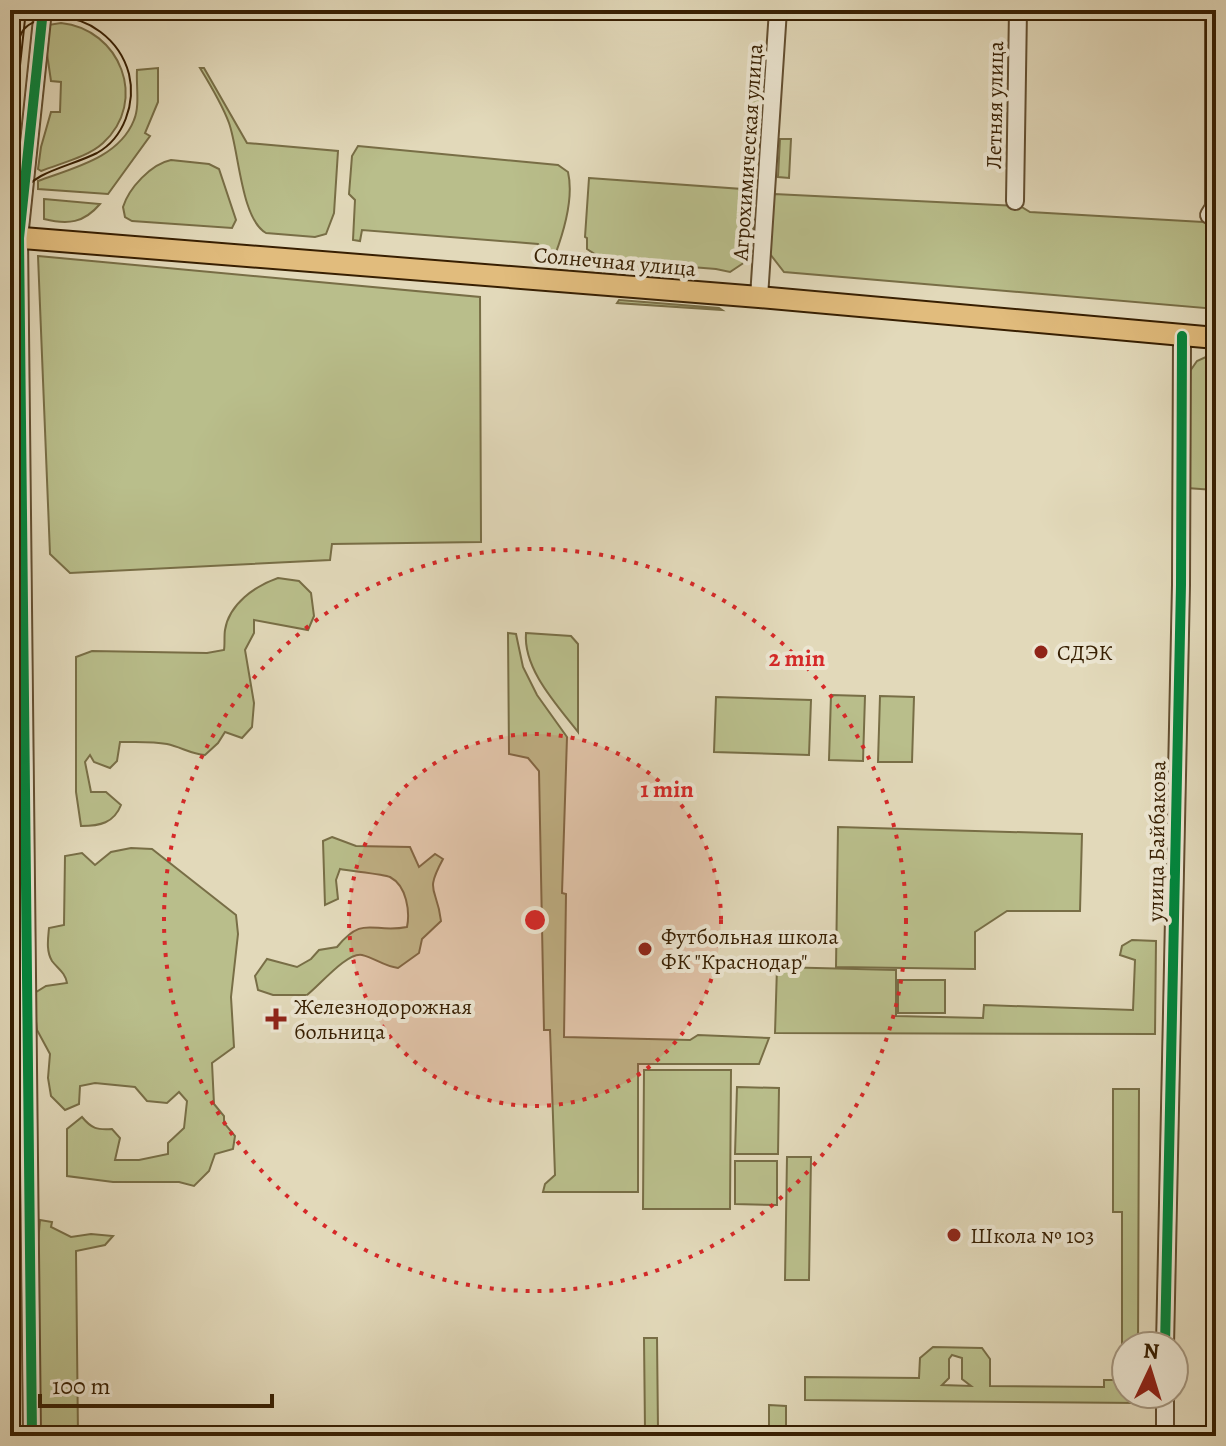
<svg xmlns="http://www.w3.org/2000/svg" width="1226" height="1446" font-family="Alegreya,serif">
	<rect width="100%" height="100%" fill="#e2d9ba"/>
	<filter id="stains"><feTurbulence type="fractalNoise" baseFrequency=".0025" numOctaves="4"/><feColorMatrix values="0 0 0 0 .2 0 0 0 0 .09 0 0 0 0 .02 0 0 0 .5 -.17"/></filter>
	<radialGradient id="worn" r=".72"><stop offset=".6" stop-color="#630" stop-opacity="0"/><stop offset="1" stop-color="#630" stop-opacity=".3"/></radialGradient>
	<!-- green -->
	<g fill="#b9be8b" stroke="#786e46" stroke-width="2" fill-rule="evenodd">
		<path d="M61 23C120 29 149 101 103 143 88 157 61 163 41 171L38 169 41 147 51 112H60L61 82 51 81 46 47 48 25Z"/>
		<path d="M158 68V102L145 133 150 136 108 194 38 189V181C73 168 119 158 134 120 140 106 136 85 137 70Z"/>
		<path d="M200 68H204L247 143 338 151 334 213 326 234 315 237 266 233C241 219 239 151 229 123 222 104 211 86 200 68Z"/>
		<path d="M749 77 758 78 762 83 760 106 747 105Z"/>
		<path d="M780 139H791L789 178 778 177Z"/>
		<path d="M358 146 558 165 568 172C574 198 564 231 555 255L546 258 538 244 362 230 360 241 353 240 355 200 349 194 352 156Z"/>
		<path d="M171 160 209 164 219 169 236 220 232 228 132 221 125 217 123 207C129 188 151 164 171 160Z"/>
		<path d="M589 178 756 190 751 258 730 272 716 269 604 260 587 249V238L585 237Z"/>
		<path d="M774 194 1020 206 1030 212 1203 222 1216 217V309L784 272 770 254Z"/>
		<path d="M44 199 100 204C84 223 68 225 44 219Z"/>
		<path d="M38 256 480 297 481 542 332 544 330 560 70 573 50 554Z"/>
		<path d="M619 300 719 308 722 310 617 303Z"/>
		<path d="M1208 356H1216L1214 490 1187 488 1188 374 1197 361Z"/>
		<path d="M278 578 299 581 311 593 314 616 308 630 254 620V633L245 650 254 703 252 727 242 738 225 732 218 743 205 755C191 754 181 747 167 744 152 741 135 742 120 742L117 761 110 768 94 762 90 755 85 762 91 792H106L121 805C114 823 100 826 81 826L76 792V657L92 651 207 653 224 650C225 644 224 636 225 630 229 604 255 586 278 578Z"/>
		<path d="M508 633 516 634 523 667 537 695 567 737 562 893 566 894 564 1037 690 1040 698 1035 769 1038 759 1064H638V1192H543L545 1184 555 1175 550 1030H544L539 771 528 758 509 754Z"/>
		<path d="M526 633 571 636 578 644V732C557 705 523 669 526 633Z"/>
		<path d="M831 695 865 696 863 761 829 760Z"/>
		<path d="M880 696 914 697 912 762H878Z"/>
		<path d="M716 697 811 700 809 755 714 752Z"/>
		<path d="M838 827 1082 834 1080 911H1007L975 932V969L836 967Z"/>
		<path d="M332 837 356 846 410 847 419 867 435 854 443 859C424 894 437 886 441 921L422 939 419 953 398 968C383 966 375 958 362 955 347 952 320 985 307 995H273L258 990 255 976 267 959 297 967 311 959 319 950 337 947C364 914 372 934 407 927 410 912 407 886 390 877 384 874 349 871 340 869L336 880 338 899 325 905 323 841Z"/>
		<path d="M131 848 152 849 236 915 238 934 231 997 234 1047 212 1063 214 1104 224 1116V1123L235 1136 233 1149 215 1154 209 1171 194 1186 179 1182H113L67 1176V1129L82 1117C92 1129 97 1130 112 1129L120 1138 115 1160H139L168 1154V1143L184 1128 187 1101 179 1092 167 1103 147 1101 135 1087 95 1083 80 1086 79 1104 65 1110 51 1096 48 1078 50 1054 37 1030 33 994 46 986 67 983C65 972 58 969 52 961 46 951 48 939 49 928L64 925 65 856 82 853 95 865 111 852Z"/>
		<path d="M1132 940 1156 941 1155 1034 775 1033 777 967 896 970V1016L983 1018 984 1005 1133 1010 1135 960 1120 955 1122 946Z"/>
		<rect x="898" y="980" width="47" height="33"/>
		<path d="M644 1070H731L730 1209H643Z"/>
		<path d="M737 1087 779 1088 778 1154H735Z"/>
		<path d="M1113 1089H1139L1138 1346H1126V1359H1122V1212H1113Z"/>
		<path d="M787 1157H811L809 1280H785Z"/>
		<path d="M735 1161H777V1205L735 1204Z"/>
		<path d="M40 1220 52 1222 51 1227 71 1237 91 1234 113 1236 105 1245 76 1251 78 1436H40L38 1243Z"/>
		<path d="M644 1338H657L658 1430H645Z"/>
		<path d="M933 1347 982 1348 990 1359V1386L1104 1387V1380H1126V1394H1140L1139 1403 805 1400V1377L919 1378 920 1358ZM952 1355 962 1358V1379L971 1386 942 1385 949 1378V1359Z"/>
		<path d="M769 1405 786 1406V1436H764L769 1433Z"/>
	</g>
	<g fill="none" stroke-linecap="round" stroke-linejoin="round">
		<defs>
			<g id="minor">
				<path d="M1015 201 1018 10"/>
				<path d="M1209 215 1214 207V10"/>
				<path d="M759 297 778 10"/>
				<path d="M1165 1346 1181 585 1182 336"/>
				<path d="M32 1436 19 238 43 10"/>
				<path d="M1165 1436V1394"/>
			</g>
			<path id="major" d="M10 237 759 297 1216 338"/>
		</defs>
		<!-- minor casing -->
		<use href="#minor" stroke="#624e30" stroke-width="20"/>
		<!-- major casing -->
		<use href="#major" stroke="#371f02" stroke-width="24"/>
		<!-- minor -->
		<use href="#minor" stroke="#ece6d2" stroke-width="16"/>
		<!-- major -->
		<use href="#major" stroke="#e1bc7d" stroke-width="20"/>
		<!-- tram -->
		<g stroke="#371f02" stroke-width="2">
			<path d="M10 158 26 10"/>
			<path d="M10 205C18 194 28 183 41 176 58 167 79 162 97 153 124 138 136 103 129 74 120 40 87 14 52 18 42 19 31 21 24 29 17 38 16 53 14 64"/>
			<path d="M10 574 20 1436"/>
		</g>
		<defs>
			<g id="cycleway">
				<path d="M1165 1346 1181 585 1182 336"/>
				<path d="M32 1436 19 238 43 10"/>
			</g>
		</defs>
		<!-- cycleway casing -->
		<use href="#cycleway" stroke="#ece6d2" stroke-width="15"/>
		<!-- cycleway -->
		<use href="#cycleway" stroke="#00873e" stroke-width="10"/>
	</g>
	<!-- distance rings -->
	<circle cx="535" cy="920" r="186" fill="#d62828" fill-opacity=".12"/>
	<g fill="none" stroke="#d62828" stroke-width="4" stroke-dasharray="4 8">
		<circle cx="535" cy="920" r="186"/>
		<circle cx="535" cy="920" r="371"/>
	</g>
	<!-- markers -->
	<g fill="#8f2418" stroke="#ece6d2" stroke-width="3">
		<circle cx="1041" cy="652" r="8"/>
		<circle cx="645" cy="949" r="8"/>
		<path d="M272 1007h8v8h8v8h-8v8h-8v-8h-8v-8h8z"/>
		<circle cx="954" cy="1235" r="8"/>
	</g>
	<g text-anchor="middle" stroke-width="8" stroke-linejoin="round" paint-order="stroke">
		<!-- street labels -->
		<g font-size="22" fill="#371f02" stroke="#ece6d2">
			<text transform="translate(994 105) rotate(-89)" y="8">Летняя улица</text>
			<text transform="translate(747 152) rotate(-86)" y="8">Агрохимическая улица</text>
			<text transform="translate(615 261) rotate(5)" y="8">Солнечная улица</text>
			<text transform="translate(1156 841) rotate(-89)" y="8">улица Байбакова</text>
		</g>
		<!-- poi labels -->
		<g font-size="22" fill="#371f02" stroke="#ece6d2" text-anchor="start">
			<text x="1057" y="660">СДЭК</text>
			<text x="661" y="944">Футбольная школа<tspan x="661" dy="25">ФК "Краснодар"</tspan></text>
			<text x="294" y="1014">Железнодорожная<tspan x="294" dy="25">больница</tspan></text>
			<text x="970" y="1243">Школа № 103</text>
		</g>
	</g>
	<circle cx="535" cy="920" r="12" fill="#d62828" stroke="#ece6d2" stroke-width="4"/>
	<g font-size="24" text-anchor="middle" font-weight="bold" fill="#d62828" stroke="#ece6d2" stroke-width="8" stroke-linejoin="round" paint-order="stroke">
		<text x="797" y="666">2 min</text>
		<text x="667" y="797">1 min</text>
	</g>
	<!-- margin -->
	<rect width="1226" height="1446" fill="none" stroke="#e2d9ba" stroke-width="40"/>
	<rect x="12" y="12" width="1202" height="1422" fill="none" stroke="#371f02" stroke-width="4"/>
	<rect x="20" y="20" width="1186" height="1406" fill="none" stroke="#371f02" stroke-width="2"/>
	<!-- north arrow -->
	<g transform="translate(1150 1370) rotate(4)"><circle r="38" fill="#ece6d2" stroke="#a4967f" stroke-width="2"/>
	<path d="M0-6L14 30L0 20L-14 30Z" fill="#8f2418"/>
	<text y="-12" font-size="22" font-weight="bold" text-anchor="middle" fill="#371f02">N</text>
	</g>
	<!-- scale -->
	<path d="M40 1394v12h232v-12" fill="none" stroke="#371f02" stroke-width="4"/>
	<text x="52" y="1394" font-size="24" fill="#371f02" stroke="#ece6d2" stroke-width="6" paint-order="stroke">100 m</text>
	<rect width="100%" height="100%" filter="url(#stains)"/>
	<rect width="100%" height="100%" fill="url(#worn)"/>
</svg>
